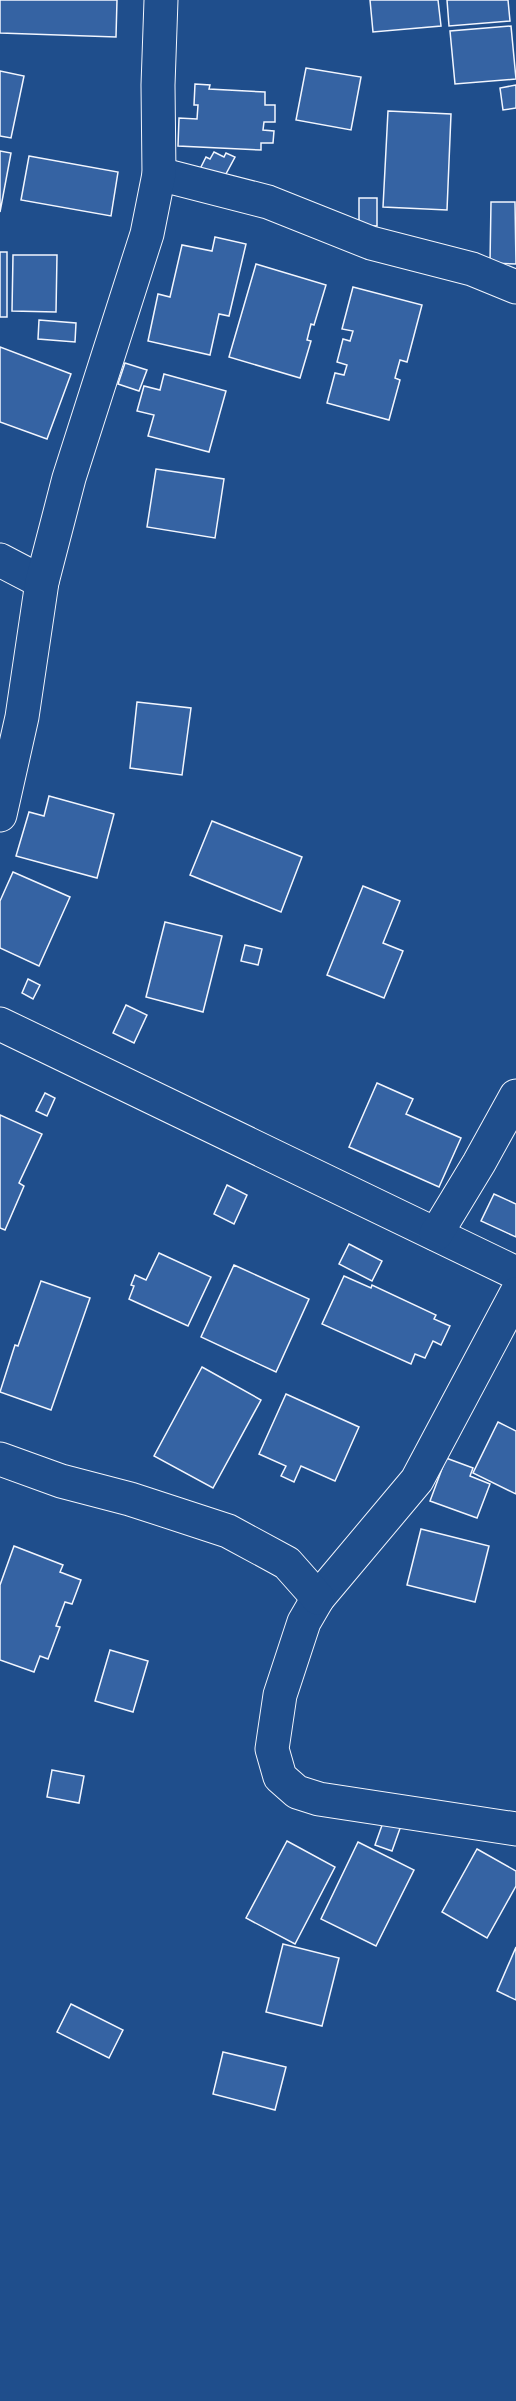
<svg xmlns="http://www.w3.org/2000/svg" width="516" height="2401" font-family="Poppins,sans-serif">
	<rect width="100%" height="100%" fill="#1f4e8c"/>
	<!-- building -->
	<g fill="#3563a3" stroke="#f2f6ff" stroke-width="1.5">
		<path d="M0 0H117L116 37 0 33Z"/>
		<path d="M370 0H438L441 26 373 32Z"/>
		<path d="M447 0H508L510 21 449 26Z"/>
		<path d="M511 26 516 79 455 84 450 31Z"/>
		<path d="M306 68 361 77 351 130 296 120Z"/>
		<path d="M0 71 24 76 11 138 0 136Z"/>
		<path d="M195 84 210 85 209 89 265 92V105H275V122H264L263 130 274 131 273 143H261V150L178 146 179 118 197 119 198 105H194Z"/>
		<path d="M516 85V108L503 110 500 88Z"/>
		<path d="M388 111 451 114 447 210 383 207Z"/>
		<path d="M0 151 11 153 0 212Z"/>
		<path d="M214 152 224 157 226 153 235 157 220 185 198 173 206 157 210 159Z"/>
		<path d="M29 156 118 172 111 216 21 200Z"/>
		<path d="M359 198H377V226L359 225Z"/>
		<path d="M491 202H515L516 264 490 263Z"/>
		<path d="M215 237 246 244 229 316 219 314 210 355 148 341 158 294 170 297 182 245 212 251Z"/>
		<rect x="0" y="252" width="7" height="65"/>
		<path d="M13 255H57L56 312 12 311Z"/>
		<path d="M256 264 326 285 314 325 311 324 307 340 311 341 300 378 229 357Z"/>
		<path d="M353 287 422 305 407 362 400 360 395 378 400 380 389 420 327 403 335 373 344 375 347 365 337 362 343 339 350 341 353 331 342 329Z"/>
		<path d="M39 320 76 323 75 342 38 339Z"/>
		<path d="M0 347 71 374 47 439 0 422Z"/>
		<path d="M125 363 147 370 139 391 118 384Z"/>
		<path d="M164 374 226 391 209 452 148 436 154 415 137 411 144 386 160 390Z"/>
		<path d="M156 469 224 479 215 538 147 527Z"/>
		<path d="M137 702 191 708 182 775 130 768Z"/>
		<path d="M49 796 114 814 97 878 16 856 29 812 44 816Z"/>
		<path d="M212 821 302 857 281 912 190 875Z"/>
		<path d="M13 872 70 897 39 966 0 948V901Z"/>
		<path d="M363 886 400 901 383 943 403 951 384 998 327 975Z"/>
		<path d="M165 922 222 936 203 1012 146 997Z"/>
		<path d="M245 945 262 949 258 965 241 961Z"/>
		<path d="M28 979 40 985 33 999 22 993Z"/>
		<path d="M126 1005 147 1015 134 1043 113 1033Z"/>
		<path d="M377 1083 413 1099 406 1114 461 1138 439 1187 349 1147Z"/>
		<path d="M45 1093 55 1098 47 1116 36 1111Z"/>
		<path d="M0 1115 42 1134 19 1183 24 1186 5 1230 0 1228Z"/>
		<path d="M227 1185 247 1195 234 1224 214 1214Z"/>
		<path d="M494 1194 516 1204V1237L481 1221Z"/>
		<path d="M349 1244 382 1261 372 1281 339 1264Z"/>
		<path d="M159 1253 211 1277 188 1326 129 1299 134 1286 131 1285 135 1275 146 1280Z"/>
		<path d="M234 1265 309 1299 276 1372 201 1337Z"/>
		<path d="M344 1276 371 1288 372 1285 436 1315 434 1319 450 1326 441 1345 433 1341 425 1358 415 1354 411 1364 322 1324Z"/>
		<path d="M41 1281 90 1298 51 1410 0 1392 15 1345 18 1346Z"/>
		<path d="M202 1367 261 1400 213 1488 154 1456Z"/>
		<path d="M286 1394 359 1427 335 1481 301 1466 294 1482 281 1476 286 1466 259 1454Z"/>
		<path d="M498 1422 516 1431V1494L473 1473Z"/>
		<path d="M446 1458 473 1468 470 1476 490 1484 477 1518 430 1501Z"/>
		<path d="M421 1529 489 1546 475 1602 407 1585Z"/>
		<path d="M14 1546 63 1565 60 1572 81 1580 72 1604 65 1602 56 1626 60 1627 48 1659 40 1656 34 1672 0 1660V1585Z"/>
		<path d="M110 1650 148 1661 133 1712 95 1701Z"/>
		<path d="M52 1770 84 1776 79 1803 47 1797Z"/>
		<path d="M386 1814 403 1820 392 1851 375 1845Z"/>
		<path d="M287 1841 335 1867 295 1944 246 1918Z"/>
		<path d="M358 1842 414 1870 376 1946 321 1919Z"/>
		<path d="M477 1849 516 1871V1886L487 1938 442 1912Z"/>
		<path d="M283 1944 339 1958 322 2026 266 2012Z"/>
		<path d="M516 1947V2000L497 1991Z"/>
		<path d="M71 2004 123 2030 109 2058 57 2032Z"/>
		<path d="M223 2052 286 2067 275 2110 213 2094Z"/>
	</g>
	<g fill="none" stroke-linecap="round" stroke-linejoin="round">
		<defs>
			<g id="minor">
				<path d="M159 174 268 202 371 243 472 269 516 287"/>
				<path d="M0 560 42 582"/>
				<path d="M0 815 22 717 42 582 69 478 147 234 159 174 158 85 161 0"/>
				<path d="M0 1024 516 1273"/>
				<path d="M436 1234 479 1163 516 1096"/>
				<path d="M516 1294 417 1480 318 1598 304 1622 280 1695 272 1749 280 1777 297 1792 319 1799 516 1829"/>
				<path d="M0 1459 61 1481 130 1499 228 1531 287 1563 318 1598"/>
			</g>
		</defs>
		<!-- minor casing -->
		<use href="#minor" stroke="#f2f6ff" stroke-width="35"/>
		<!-- minor -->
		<use href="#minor" stroke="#1f4e8c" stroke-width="33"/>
	</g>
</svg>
